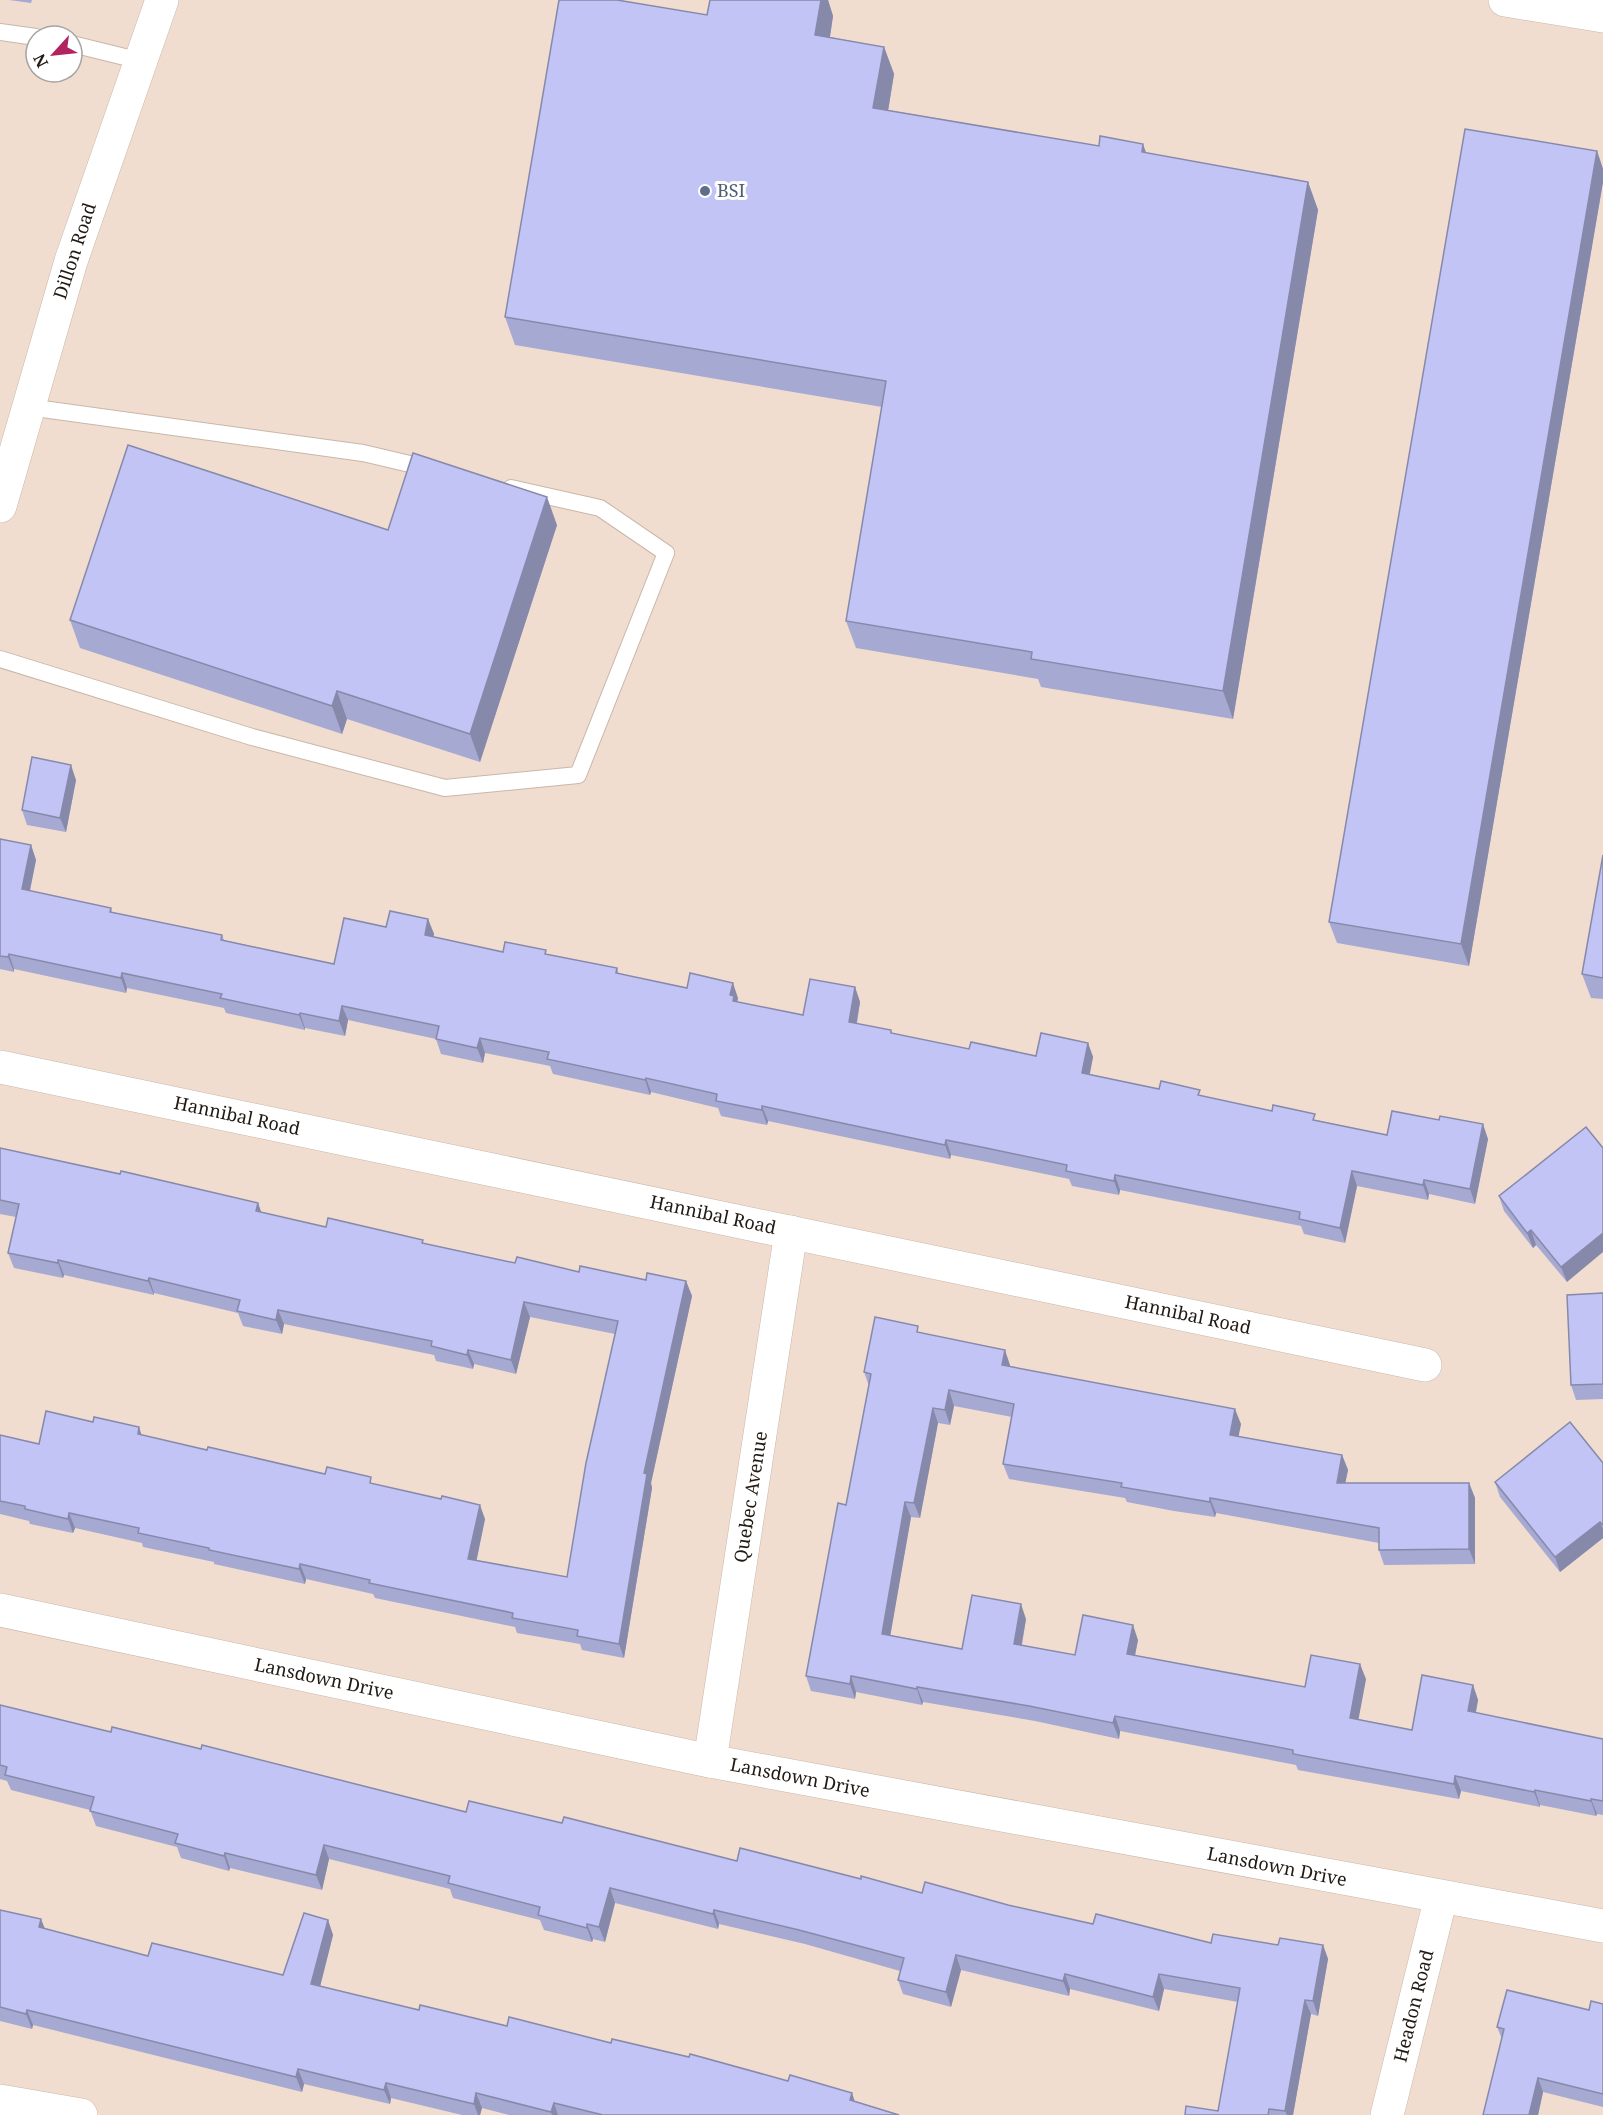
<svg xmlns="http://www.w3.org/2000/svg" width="1603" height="2115" font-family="'Noto Serif',serif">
	<rect width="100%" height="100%" fill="#f0ddcf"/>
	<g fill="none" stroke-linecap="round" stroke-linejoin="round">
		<defs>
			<g id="lane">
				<path d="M0 32 36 37"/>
				<path d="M72 44 141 61"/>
				<path d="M28 407 363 453 431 469"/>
				<path d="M0 659 252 737 445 788 578 775 666 553 600 508 511 488"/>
			</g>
			<g id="street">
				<path d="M0 506 71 261 162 0"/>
				<path d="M0 1067 1425 1365"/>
				<path d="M0 1610 710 1761 1603 1926"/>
				<path d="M710 1761 791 1232"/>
				<path d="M0 2101 81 2115"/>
			</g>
			<g id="secondary">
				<path d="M1505 0 1603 16"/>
				<path d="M1387 2115 1441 1897"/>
			</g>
		</defs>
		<!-- lane casing -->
		<use href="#lane" stroke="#c9b7a9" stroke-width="18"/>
		<!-- street casing -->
		<use href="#street" stroke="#c9b7a9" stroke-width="34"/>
		<!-- secondary casing -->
		<use href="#secondary" stroke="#c9b7a9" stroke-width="34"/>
		<!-- lane -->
		<use href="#lane" stroke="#fff" stroke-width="16"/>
		<!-- street -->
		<use href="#street" stroke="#fff" stroke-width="33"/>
		<!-- secondary -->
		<use href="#secondary" stroke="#fff" stroke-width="33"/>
	</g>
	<!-- wall -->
	<g fill="#a6a9d2">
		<path d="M9 0H32L31 3Z"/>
		<path d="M710 0H828L833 16 830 37 884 47 894 74 888 110 1099 146 1147 153 1308 182 1318 210 1233 719 1041 687 1038 679 856 648 846 621 882 407 515 345 505 317 707 15Z"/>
		<path d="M1597 151 1603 169V182L1469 966 1337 943 1329 922Z"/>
		<path d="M557 525 480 762 347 719 342 734 80 648 70 620 388 530Z"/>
		<path d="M76 780 66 832 27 825 22 810Z"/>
		<path d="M0 839 31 845 36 860 30 891 111 908 112 912 222 935 224 940 334 964 386 927 428 919 434 934 433 937 503 952 548 954 617 968 619 974 738 998 737 1002 803 1015 855 987 860 1002 857 1024 891 1030 892 1034 969 1049 1036 1056 1088 1043 1093 1057 1090 1074 1159 1089 1202 1096 1387 1135 1488 1139 1475 1204 1429 1194 1428 1200 1357 1186 1345 1243 1304 1234 1301 1226 1120 1190 1119 1195 1072 1186 1069 1179 992 1163 951 1155 950 1159 768 1121 767 1125 721 1116 718 1108 651 1092 650 1095 553 1074 550 1066 485 1053 483 1063 441 1054 436 1039 348 1020 345 1036 305 1028V1030L226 1013 224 1008 127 988 126 993 14 969V972L0 969Z"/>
		<path d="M1603 855V999L1591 998 1582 974Z"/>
		<path d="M1586 1127 1567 1282 1536 1245 1533 1248 1504 1211 1499 1196Z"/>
		<path d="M0 1148 258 1203 261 1212 326 1227 424 1243 515 1263 579 1272 646 1280 686 1281 692 1296 651 1483 652 1488 624 1658 582 1650 580 1644 517 1633 515 1627 375 1598 373 1594 306 1579 305 1584 214 1564V1562L143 1547 142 1543 75 1528 73 1533 30 1524 29 1521 0 1514V1435L39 1444 142 1435 207 1450 374 1484 485 1519 476 1560 567 1577 615 1334 530 1317 516 1374 474 1364 473 1369 436 1361 434 1355 284 1324 282 1334 243 1326 238 1313 154 1293V1295L64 1275 63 1278 14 1268 8 1253 16 1217 0 1214Z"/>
		<path d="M1603 1293V1399L1576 1400 1571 1385Z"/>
		<path d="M921 1333 1010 1365V1366L1241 1424 1238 1436 1342 1455 1348 1470 1345 1483H1469L1475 1498V1564L1384 1565 1379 1550V1543L1216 1513 1215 1517 1174 1511 1127 1502 1125 1498 1009 1479 1003 1464 1012 1417 954 1406 950 1425 938 1423 920 1518 911 1517 890 1635 962 1649 1026 1619 1022 1645 1075 1655 1138 1640 1135 1656 1305 1687 1366 1679 1358 1719 1412 1730 1473 1685 1478 1700 1476 1713 1603 1739V1815L1597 1814 1596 1816 1540 1805V1807L1461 1791 1459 1799 1298 1770 1296 1765 1120 1731 1119 1739 1035 1721 923 1702 922 1705 856 1692 855 1699 811 1691 806 1676 846 1505 869 1386 864 1372Z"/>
		<path d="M1603 1463V1538L1560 1572 1500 1497 1495 1482Z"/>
		<path d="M0 1705 111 1732 201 1749 466 1812 562 1823 737 1861 861 1879 922 1893 1008 1905 1093 1924 1211 1943 1323 1945 1328 1959 1318 2016 1311 2014 1293 2115H1185L1218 2111 1238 2002 1164 1989 1159 2011 1070 1989 1069 1996 961 1970 951 2007 903 1994 898 1980 900 1971 805 1944 719 1924 718 1929 615 1903 605 1942 593 1939 592 1942 544 1930 540 1920 453 1898 450 1889 329 1859 322 1890 230 1868 229 1871 181 1858 177 1847 96 1826 90 1810 11 1790 7 1781 0 1779Z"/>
		<path d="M0 1910 45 1929 148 1956 283 1975 328 1920 333 1935 320 1986 419 2010 507 2026 611 2043 855 2101 899 2115H509L482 2108 480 2115H462L391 2098 390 2104 304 2084 302 2092 33 2025 32 2029 0 2021Z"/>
		<path d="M1603 2004V2107L1543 2092 1538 2115H1483L1502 2039 1497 2027 1589 2010Z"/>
	</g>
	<!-- shaded-wall -->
	<g fill="#8789ab">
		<path d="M821 0H828L833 16 826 63 815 35Z"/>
		<path d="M884 47 894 74 884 136 873 108Z"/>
		<path d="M1143 144 1153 172 1142 152Z"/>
		<path d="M1597 151 1603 169V182L1469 966 1461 944Z"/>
		<path d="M1308 182 1318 210 1233 719 1223 691Z"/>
		<path d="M547 497 557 525 480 762 470 734Z"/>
		<path d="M337 691 347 719 342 734 332 706Z"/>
		<path d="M71 765 76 780 66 832 60 818Z"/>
		<path d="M31 845 36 860 27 904 22 889Z"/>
		<path d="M428 919 434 934 431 950 425 935Z"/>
		<path d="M9 954 14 969V972L8 957Z"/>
		<path d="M122 973 127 988 126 993 121 978Z"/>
		<path d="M733 983 738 998 737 1003 738 1016 730 995Z"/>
		<path d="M855 987 860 1002 854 1037 849 1022Z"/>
		<path d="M342 1006 348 1020 345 1036 339 1021Z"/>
		<path d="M300 1013 305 1028V1030L299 1015Z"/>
		<path d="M480 1038 485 1053 483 1063 477 1048Z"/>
		<path d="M1088 1043 1093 1057 1087 1087 1082 1073Z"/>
		<path d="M646 1078 651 1092 650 1095 645 1080Z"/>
		<path d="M762 1106 768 1121 767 1125 762 1110Z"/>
		<path d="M1483 1124 1488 1139 1475 1204 1470 1189Z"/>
		<path d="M946 1140 951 1155 950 1159 945 1145Z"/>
		<path d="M1352 1171 1357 1186 1345 1243 1340 1228Z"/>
		<path d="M1115 1175 1120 1190 1119 1195 1114 1181Z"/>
		<path d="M1424 1180 1429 1194 1428 1200 1423 1185Z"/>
		<path d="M258 1203 263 1217 256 1211Z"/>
		<path d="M1531 1230 1536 1245 1533 1248 1527 1233Z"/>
		<path d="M1603 1233V1252L1567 1282 1561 1267Z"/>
		<path d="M58 1260 64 1275 63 1278 58 1263Z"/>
		<path d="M149 1278 154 1293V1295L148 1281Z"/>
		<path d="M686 1281 692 1296 651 1483 652 1488 624 1658 619 1644 644 1473Z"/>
		<path d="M524 1302 530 1317 516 1374 511 1360Z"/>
		<path d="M278 1310 284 1324 282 1334 276 1320Z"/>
		<path d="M468 1350 474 1364 473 1369 467 1355Z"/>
		<path d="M1005 1350 1010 1365 1007 1380 1002 1365Z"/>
		<path d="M949 1390 954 1406 950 1425 945 1410Z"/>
		<path d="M933 1408 938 1423 920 1518 914 1503Z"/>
		<path d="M1235 1409 1241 1424 1236 1450 1230 1435Z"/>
		<path d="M139 1427 144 1442 138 1434Z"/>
		<path d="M1342 1455 1348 1470 1342 1499 1337 1483Z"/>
		<path d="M1469 1483 1475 1498V1564L1469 1549Z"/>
		<path d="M1210 1498 1216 1513 1215 1517 1210 1502Z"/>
		<path d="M905 1502 911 1517 888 1649 882 1634Z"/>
		<path d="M480 1505 485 1519 474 1573 468 1559Z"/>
		<path d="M69 1513 75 1528 73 1533 68 1519Z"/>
		<path d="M1600 1522 1603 1529V1538L1560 1572 1555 1557Z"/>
		<path d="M300 1564 306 1579 305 1584 299 1569Z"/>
		<path d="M1021 1604 1026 1619 1019 1659 1014 1644Z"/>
		<path d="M1133 1625 1138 1640 1132 1669 1127 1654Z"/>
		<path d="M1360 1664 1366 1679 1356 1733 1350 1718Z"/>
		<path d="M851 1676 856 1692 855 1699 850 1684Z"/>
		<path d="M1473 1685 1478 1700 1473 1726 1468 1711Z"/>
		<path d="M917 1687 923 1702 922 1705 917 1689Z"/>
		<path d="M1115 1716 1120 1731 1119 1739 1113 1723Z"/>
		<path d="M1455 1776 1461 1791 1459 1799 1454 1784Z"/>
		<path d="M1535 1790 1540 1805V1807L1534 1792Z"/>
		<path d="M1591 1799 1597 1814 1596 1816 1591 1801Z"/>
		<path d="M324 1845 329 1859 322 1890 316 1875Z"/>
		<path d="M225 1853 230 1868 229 1871 224 1856Z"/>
		<path d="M610 1888 615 1903 605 1942 599 1927Z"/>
		<path d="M714 1910 719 1924 718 1929 713 1914Z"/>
		<path d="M41 1919 47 1934 39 1927Z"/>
		<path d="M328 1920 333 1935 317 1999 311 1984Z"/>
		<path d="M587 1924 593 1939 592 1942 587 1928Z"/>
		<path d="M1323 1945 1328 1959 1318 2016 1313 2001Z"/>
		<path d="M956 1955 961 1970 951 2007 946 1992Z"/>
		<path d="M1065 1974 1070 1989 1069 1996 1063 1981Z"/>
		<path d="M1159 1974 1164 1989 1159 2011 1153 1997Z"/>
		<path d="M1305 2000 1311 2014 1293 2115H1287L1285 2111Z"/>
		<path d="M27 2010 33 2025 32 2029 26 2014Z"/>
		<path d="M298 2069 304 2084 302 2092 296 2077Z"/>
		<path d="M1538 2078 1543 2092 1538 2115H1529Z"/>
		<path d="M386 2083 391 2098 390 2104 384 2090Z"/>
		<path d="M476 2093 482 2108 480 2115H478L474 2104Z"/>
		<path d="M852 2093 857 2108 850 2100Z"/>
		<path d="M554 2103 558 2115H552L551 2112Z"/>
	</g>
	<!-- building -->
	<g fill="#c1c4f4" stroke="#8789ab" stroke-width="1.5">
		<path d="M559 0H617L707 15 710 0H821L815 35 884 47 873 108 1099 146 1100 136 1143 144 1142 152 1308 182 1223 691 1031 659 1032 652 846 621 886 381 505 317Z"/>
		<path d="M1465 129 1597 151 1461 944 1329 922Z"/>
		<path d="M128 445 388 530 413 453 547 497 470 734 337 691 332 706 70 620Z"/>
		<path d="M32 757 71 765 60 818 22 810Z"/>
		<path d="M0 839 31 845 22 889 111 908 110 912 222 935 221 940 334 964 344 918 386 927 390 911 428 919 425 935 503 952 505 942 546 950 545 954 617 968 616 973 687 988 690 973 733 983 730 995 734 996 733 1001 803 1015 810 979 855 987 849 1022 891 1030V1033L969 1049 971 1042 1036 1056 1041 1033 1088 1043 1082 1073 1159 1089 1161 1081 1200 1090 1198 1095 1272 1111 1273 1105 1315 1114 1313 1120 1387 1135 1392 1111 1439 1120 1440 1116 1483 1124 1470 1189 1424 1180 1423 1185 1352 1171 1340 1228 1299 1219 1300 1212 1115 1175 1114 1181 1066 1171 1067 1165 986 1148 946 1140 945 1145 762 1106V1110L716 1101 717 1094 646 1078 645 1080 547 1059 549 1052 480 1038 477 1048 436 1039 439 1026 342 1006 339 1021 300 1013 299 1015 220 998 222 994 122 973 121 978 9 954 8 957 0 956Z"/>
		<path d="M1603 855V978L1582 974Z"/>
		<path d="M1586 1127 1603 1148V1233L1561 1267 1531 1230 1527 1233 1499 1196Z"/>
		<path d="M0 1148 120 1174 121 1171 258 1203 256 1211 326 1227 328 1218 423 1240 422 1243 515 1263 517 1257 579 1272 580 1266 646 1280 647 1273 686 1281 644 1473 647 1474 619 1644 577 1636 578 1630 512 1618 513 1613 369 1583 370 1580 300 1564 299 1569 209 1550V1548L138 1533 139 1528 69 1513 68 1519 25 1509V1506L0 1501V1435L39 1444 46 1411 93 1422 94 1417 139 1427 138 1434 207 1450 208 1447 325 1474 327 1467 371 1477 370 1483 441 1499 442 1496 480 1505 468 1559 567 1577 586 1463 618 1321 524 1302 511 1360 468 1350 467 1355 431 1346 432 1341 278 1310 276 1320 237 1311 240 1300 149 1278 148 1281 58 1260V1263L8 1253 19 1204 0 1200Z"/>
		<path d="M1603 1293V1384L1571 1385 1567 1295Z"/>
		<path d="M875 1317 918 1326 917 1332 1005 1350 1002 1365 1235 1409 1230 1435 1342 1455 1337 1483H1469V1549L1379 1550V1528L1210 1498V1502L1169 1495 1121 1487 1122 1483 1003 1464 1014 1404 949 1390 945 1410 933 1408 914 1503 905 1502 882 1634 962 1649 972 1595 1021 1604 1014 1644 1075 1655 1083 1615 1133 1625 1127 1654 1305 1687 1311 1655 1360 1664 1350 1718 1412 1730 1422 1675 1473 1685 1468 1711 1603 1739V1801L1591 1799V1801L1535 1790 1534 1792 1455 1776 1454 1784 1293 1754V1750L1115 1716 1113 1723 1029 1706 917 1687V1689L851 1676 850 1684 806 1676 838 1503 846 1505 871 1374 864 1372Z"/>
		<path d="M1570 1422 1603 1463V1525L1600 1522 1555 1557 1495 1482Z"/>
		<path d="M0 1705 111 1732 112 1727 201 1749 202 1745 466 1812 469 1801 562 1823 564 1817 737 1861 740 1848 861 1879V1876L922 1893 925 1882 1008 1905 1093 1924 1096 1914 1211 1943 1213 1934 1278 1945 1280 1938 1323 1945 1313 2001 1305 2000 1285 2111 1269 2109 1268 2115H1185L1186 2106 1218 2111 1240 1988 1159 1974 1153 1997 1065 1974 1063 1981 956 1955 946 1992 898 1980 904 1958 799 1930 714 1910 713 1914 610 1888 599 1927 587 1924V1928L538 1915 540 1907 448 1883 450 1876 324 1845 316 1875 225 1853 224 1856 175 1843 178 1834 90 1811 94 1797 5 1775 7 1767 0 1765Z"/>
		<path d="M0 1910 41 1919 39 1927 148 1956 152 1943 283 1975 304 1913 328 1920 311 1984 419 2010 420 2005 507 2026 509 2017 611 2043 612 2039 689 2057 690 2054 788 2081 790 2075 852 2093 850 2100 899 2115H603L554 2103 551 2112 476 2093 474 2104 386 2083 384 2090 298 2069 296 2077 27 2010 26 2014 0 2007Z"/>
		<path d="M1507 1990 1589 2010 1591 2001 1603 2004V2094L1538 2078 1529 2115H1483L1504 2029 1497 2027Z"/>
	</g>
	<!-- markers -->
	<circle fill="#5c6f8a" stroke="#fff" stroke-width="2" cx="705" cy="191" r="6"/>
	<g text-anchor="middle" stroke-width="6" stroke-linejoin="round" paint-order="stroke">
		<!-- service labels -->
		<g font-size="18" fill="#4e5e75" stroke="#fff" text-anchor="start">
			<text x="717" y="197">BSI</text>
		</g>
		<!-- street labels -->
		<g font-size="18" fill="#201914" stroke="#fff">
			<text transform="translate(75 251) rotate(-72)" y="6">Dillon Road</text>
			<text transform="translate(237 1116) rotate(12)" y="6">Hannibal Road</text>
			<text transform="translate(713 1215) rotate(12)" y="6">Hannibal Road</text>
			<text transform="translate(1188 1315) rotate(12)" y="6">Hannibal Road</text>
			<text transform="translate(751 1497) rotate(-81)" y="6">Quebec Avenue</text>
			<text transform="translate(324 1679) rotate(12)" y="6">Lansdown Drive</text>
			<text transform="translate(800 1778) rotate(11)" y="6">Lansdown Drive</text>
			<text transform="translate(1277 1867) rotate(11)" y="6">Lansdown Drive</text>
			<text transform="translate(1414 2006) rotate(-76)" y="6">Headon Road</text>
		</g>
	</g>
	<!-- north arrow -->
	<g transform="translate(54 54) rotate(243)"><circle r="28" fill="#ffffff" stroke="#a6a3a1" stroke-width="1.5"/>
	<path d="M0-4.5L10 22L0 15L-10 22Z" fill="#b02460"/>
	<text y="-9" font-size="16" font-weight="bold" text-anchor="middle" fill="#201914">N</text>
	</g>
</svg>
